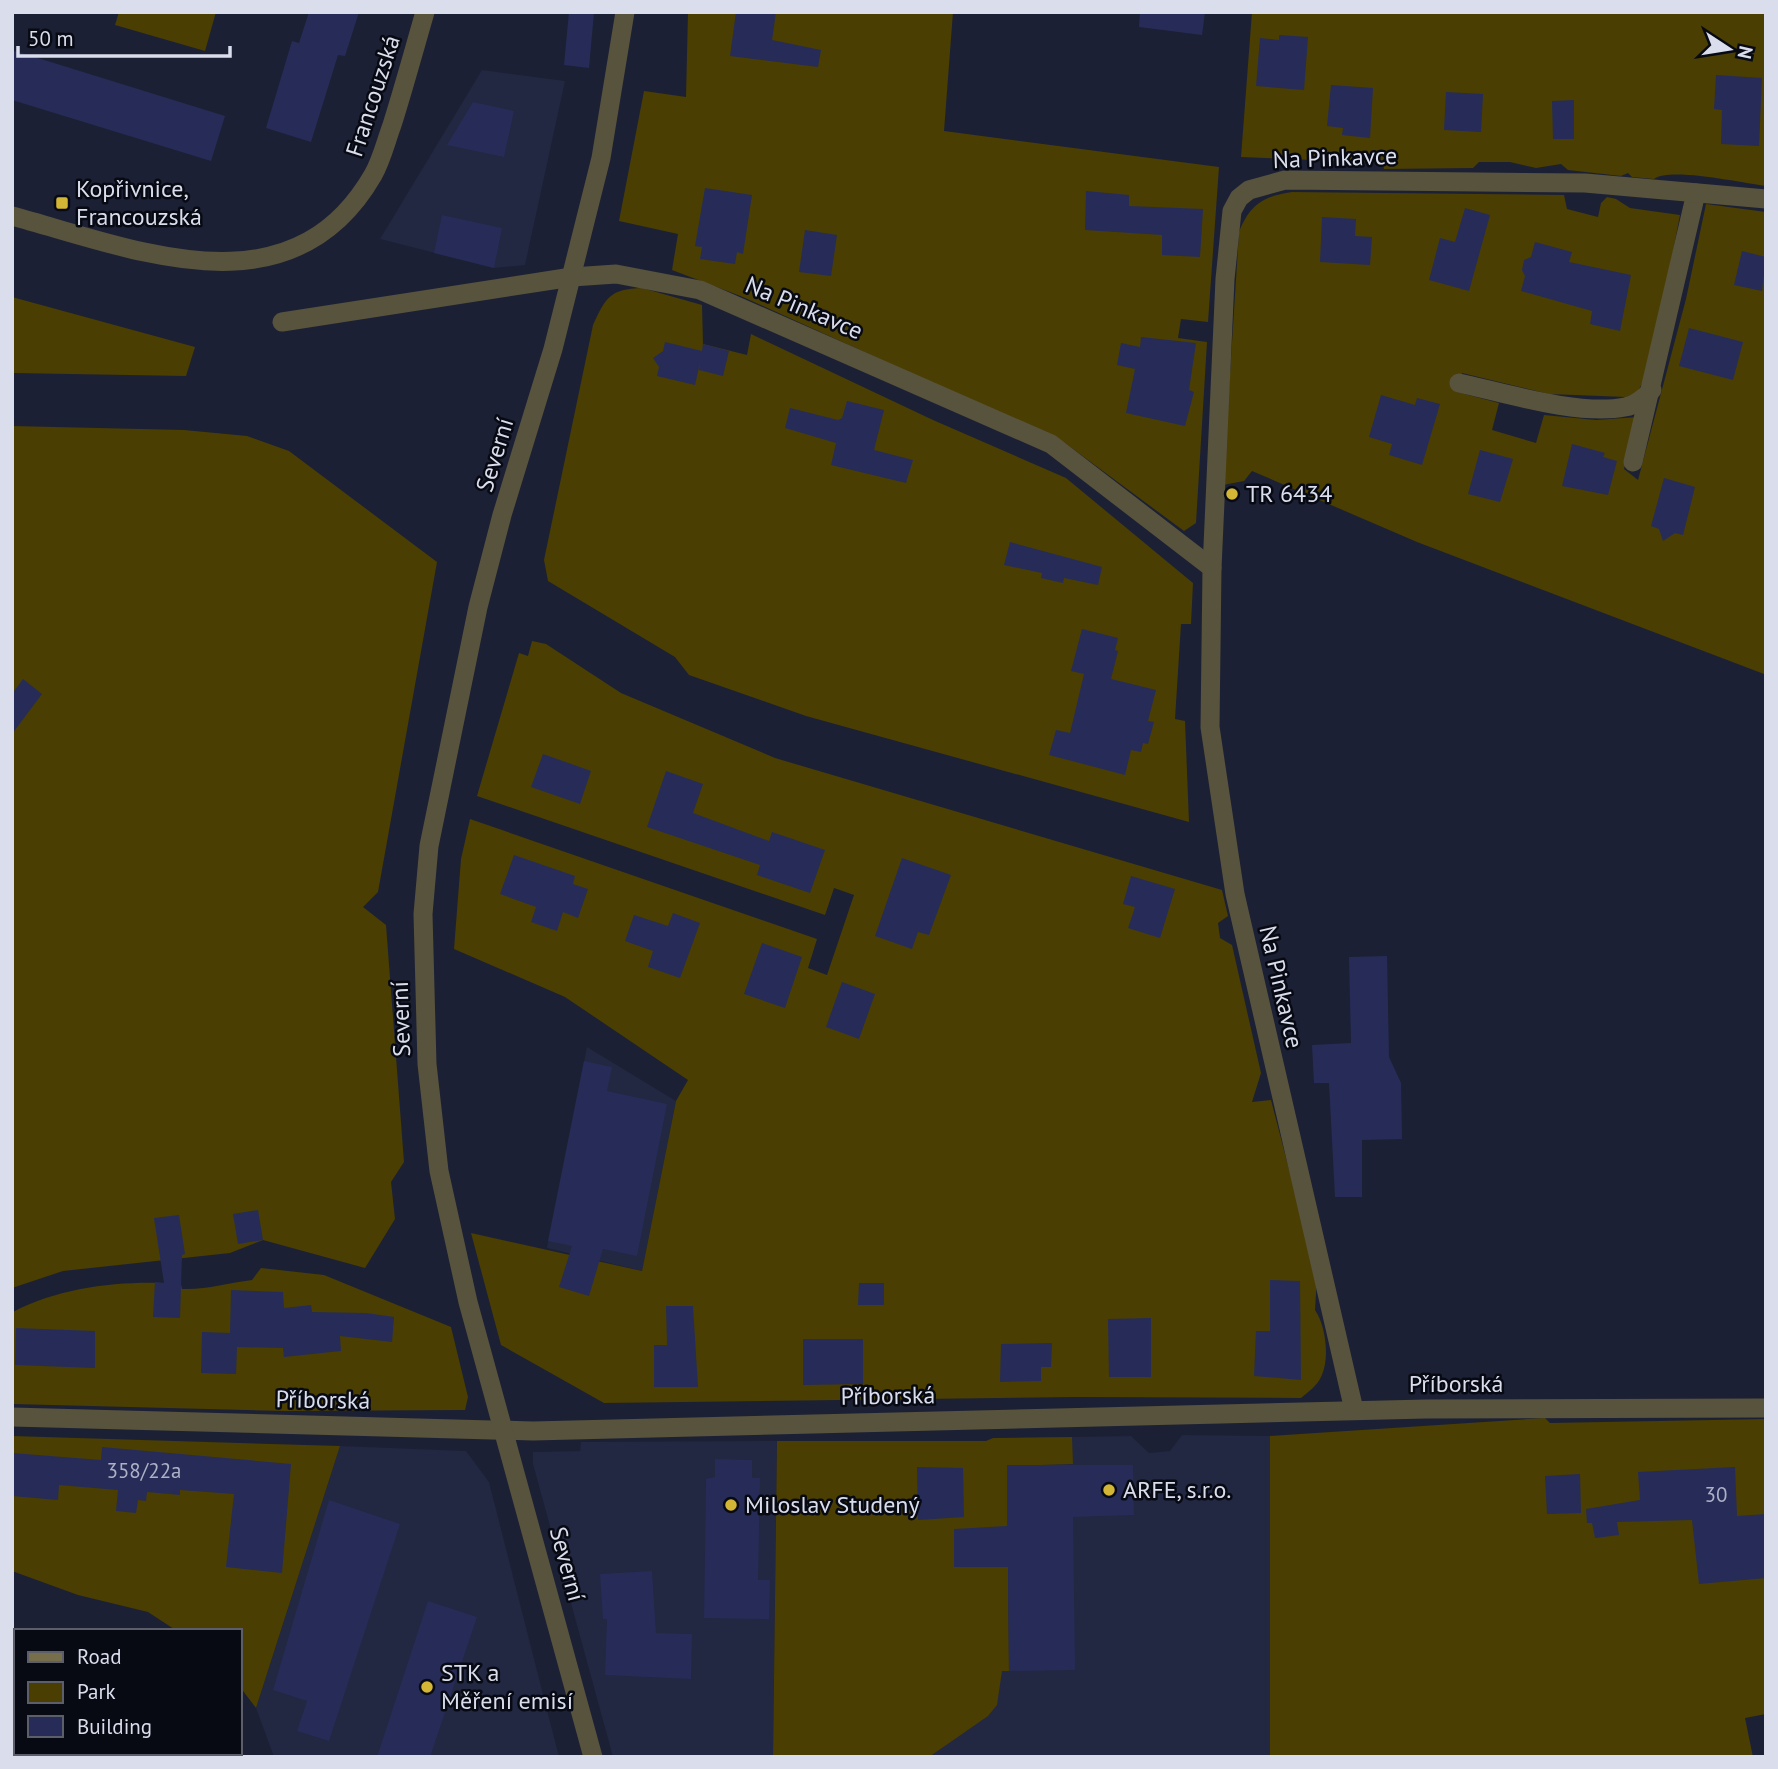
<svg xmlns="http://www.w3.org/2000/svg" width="1778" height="1769" font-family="'PT Sans',sans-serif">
	<rect width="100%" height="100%" fill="#1c2034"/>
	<!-- built -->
	<g fill="#222742">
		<path d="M482 70 565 81 525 265 494 268 380 239Z"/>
		<path d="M587 1047 676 1101 642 1271 547 1248Z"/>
		<path d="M1182 1435 1270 1436V1757H929L968 1728 993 1438 1131 1436 1149 1453 1170 1451Z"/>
		<path d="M777 1441 773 1757H613L533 1464V1452L580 1451 581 1442Z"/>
		<path d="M340 1446 466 1451 489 1482 559 1757H274L256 1708Z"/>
	</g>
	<!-- green -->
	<g fill="#4a3e03">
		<path d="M119 12H216L205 51 115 25Z"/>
		<path d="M688 12H953L944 131 1219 167 1208 322 1181 319 1178 338 1207 342 1196 523 1184 531 1065 443 743 297 672 270 678 234 619 221 644 91 686 97Z"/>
		<path d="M1252 12H1766V186C1741 183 1671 167 1654 179L1632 177 1628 173 1621 176 1568 170 1561 164 1536 168 1510 162H1479L1473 168 1384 169 1383 163 1241 157Z"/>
		<path d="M1292 192 1564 195 1567 209 1598 217 1601 203 1607 197 1616 199 1630 208 1680 215 1650 371 1637 392 1626 397 1549 394 1462 373 1457 392 1499 403 1492 430 1536 443 1544 415 1596 420 1638 417 1624 469 1638 480 1686 299 1706 204 1766 212 1764 674 1417 542 1252 471 1244 481 1223 485 1239 232C1250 204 1264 196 1292 192Z"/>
		<path d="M642 288 702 305 703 344 747 355 751 334 933 420 1066 478 1193 583 1191 624H1181L1175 719 1185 721 1189 822 806 716 689 675 675 657 548 581 544 560 593 325C606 297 610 289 642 288Z"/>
		<path d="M12 297 195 347 186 376 12 373Z"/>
		<path d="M12 426 184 430 247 436 289 451 437 562 378 892 363 907 386 925 404 1162 391 1182 395 1219 365 1268 263 1240 230 1253 63 1271 12 1288Z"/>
		<path d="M532 641 546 644 621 693 775 758 1222 890 1228 916 1218 923 1220 938 1232 945 1261 1073 1252 1102 1271 1100 1317 1277 1315 1310C1326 1326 1330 1359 1321 1377 1317 1386 1308 1392 1301 1398L1075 1397 604 1403 501 1345 471 1233 642 1271 676 1101 688 1080 565 997 454 949 461 859 470 819 817 939 808 968 827 975 854 895 834 888 825 915 477 796 519 653 528 656Z"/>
		<path d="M261 1268 324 1275 451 1327 468 1397 465 1410 285 1411 12 1404 13 1312C63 1286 126 1280 181 1284L182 1289C206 1290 228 1283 252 1280Z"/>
		<path d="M1545 1418 1550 1423 1766 1419V1714L1745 1718 1753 1757H1270V1436Z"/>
		<path d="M12 1436 340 1446 256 1708 240 1687V1631H177L148 1612 78 1595 12 1571Z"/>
		<path d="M1072 1437 1073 1464 1007 1466 1009 1671H1002L997 1705 988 1716 929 1757H773L777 1441H986L993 1438Z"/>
		<path d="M12 1727 16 1728V1753H95L104 1757H12Z"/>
	</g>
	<!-- building -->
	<g fill="#262c57">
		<path d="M309 12H359L345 56 338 55 311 142 266 128 292 41 299 43Z"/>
		<path d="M569 12H594L589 68 564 65Z"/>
		<path d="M736 12H776L772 40 821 50 818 67 730 56Z"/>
		<path d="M1140 12H1205L1202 35 1139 27Z"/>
		<path d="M1279 35 1308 37 1304 90 1256 86 1260 38 1279 40Z"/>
		<path d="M12 50 225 116 211 161 12 100Z"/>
		<path d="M1716 75 1762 78 1759 146 1721 144 1722 110 1714 109Z"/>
		<path d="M1331 85 1373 88 1370 138 1342 135 1343 128 1327 126Z"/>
		<path d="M1446 92 1483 94 1481 132 1444 130Z"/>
		<path d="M1574 100V139H1553L1552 101Z"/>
		<path d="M473 102 514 111 504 157 447 145Z"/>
		<path d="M705 188 752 195 743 254 737 252 735 264 700 259 702 247 695 246Z"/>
		<path d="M1086 191 1129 195V206L1203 209 1200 257 1162 255V235L1085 230Z"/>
		<path d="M1465 208 1490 215 1469 291 1429 280 1440 238 1455 242Z"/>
		<path d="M442 215 502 228 494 268 434 253Z"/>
		<path d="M1322 217 1356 219 1355 236 1372 237 1370 265 1320 262Z"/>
		<path d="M805 230 837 235 831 276 799 272Z"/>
		<path d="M1535 242 1572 252 1569 262 1631 275 1620 331 1590 324 1592 311 1521 291 1525 276 1522 270 1524 260 1531 257Z"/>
		<path d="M1742 251 1766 257 1762 291 1734 285Z"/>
		<path d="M1689 328 1743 342 1733 380 1679 366Z"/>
		<path d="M1141 337 1196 343 1189 390 1194 392 1185 426 1126 413 1135 369 1117 365 1121 343 1140 347Z"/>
		<path d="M665 342 702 351 703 344 729 351 723 376 699 370 700 363 695 385 657 376 659 367 653 358 663 351Z"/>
		<path d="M1381 395 1415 405 1417 398 1440 404 1422 465 1389 455 1392 444 1369 437Z"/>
		<path d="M847 401 884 410 874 450 913 460 906 483 831 465 836 443 785 428 790 408 838 420 842 418Z"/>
		<path d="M1572 444 1605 453 1603 457 1617 461 1608 495 1562 486Z"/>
		<path d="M1480 450 1513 459 1500 502 1468 494Z"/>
		<path d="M1664 478 1695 487 1683 535 1675 533 1663 541 1659 529 1651 526Z"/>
		<path d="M1010 542 1102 567 1098 585 1064 578 1063 583 1041 578 1042 573 1004 565Z"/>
		<path d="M1082 629 1118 638 1115 650 1118 651 1111 679 1156 690 1148 721 1154 722 1148 744 1143 743 1141 752 1131 750 1125 775 1049 755 1056 730 1070 733 1084 674 1071 671Z"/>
		<path d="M23 679 42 694 12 734V694Z"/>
		<path d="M543 754 591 771 580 804 531 787Z"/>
		<path d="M666 771 703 784 693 813 769 841 772 832 825 850 810 893 757 875 760 865 647 827Z"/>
		<path d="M514 855 575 876 573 884 588 889 578 918 563 912 557 931 531 922 536 907 500 894Z"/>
		<path d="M902 858 951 875 929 935 918 932 912 949 875 936Z"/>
		<path d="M1131 876 1175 889 1160 938 1128 928 1135 907 1123 904Z"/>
		<path d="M673 913 700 923 680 978 648 967 653 951 625 941 634 915 668 926Z"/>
		<path d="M762 943 802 957 785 1008 744 994Z"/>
		<path d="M1387 956 1389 1057 1401 1083 1402 1139 1362 1140V1197H1335L1329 1083H1314L1312 1045 1351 1043 1349 957Z"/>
		<path d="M842 982 875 994 859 1039 826 1027Z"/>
		<path d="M584 1061 612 1067 607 1091 667 1104 637 1256 603 1249 589 1296 559 1287 572 1246 548 1241Z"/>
		<path d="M258 1210 263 1240 238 1244 233 1214Z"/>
		<path d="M179 1215 185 1254 182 1255 180 1318 153 1317 155 1282 164 1283 154 1218Z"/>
		<path d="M1270 1280 1300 1281 1301 1380 1254 1376 1256 1331H1270Z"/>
		<path d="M859 1283H884V1305H858Z"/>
		<path d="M231 1290 283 1292 284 1308 311 1305 312 1312 366 1313 394 1317 392 1342 340 1336 341 1351 284 1357 283 1348 237 1347 236 1374 201 1373 202 1332 230 1333Z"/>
		<path d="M666 1306H693L698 1387H654V1345H667Z"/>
		<path d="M1151 1318V1377H1109L1108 1319Z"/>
		<path d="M16 1328 95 1331V1368L15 1365Z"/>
		<path d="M803 1339H863V1384L803 1385Z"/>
		<path d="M1052 1343 1051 1367H1041V1381L1000 1382 1001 1344Z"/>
		<path d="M102 1447 291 1464 282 1573 226 1567 234 1494 180 1490V1495L147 1492 146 1501 138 1500 136 1513 116 1511 118 1490 59 1485 58 1500 12 1496V1453L101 1460Z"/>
		<path d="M715 1459 752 1460V1478H760L758 1580H770L769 1619 704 1618 706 1479 715 1477Z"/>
		<path d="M1007 1465H1133L1134 1515 1073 1517 1075 1670 1009 1671 1008 1567H954V1529L1007 1526Z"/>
		<path d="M917 1467 963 1468 964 1517 918 1520Z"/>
		<path d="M1735 1467 1737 1516 1766 1514V1578L1699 1584 1692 1520 1617 1522 1619 1535 1595 1538 1592 1523H1587L1586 1509 1640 1500 1638 1472Z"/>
		<path d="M1580 1474 1581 1513 1547 1514 1545 1476Z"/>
		<path d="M329 1500 400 1524 329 1741 297 1731 307 1701 273 1690Z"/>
		<path d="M652 1571 656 1633 692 1634 691 1679 605 1675 607 1619H603L600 1574Z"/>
		<path d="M428 1601 477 1617 430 1757H377Z"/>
	</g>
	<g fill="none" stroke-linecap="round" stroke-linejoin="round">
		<!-- minor -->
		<g stroke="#58533d" stroke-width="19">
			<path d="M12 216C135 249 291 317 373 175 382 159 386 141 392 125 404 87 414 50 425 12"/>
			<path d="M282 322 572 277 616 274 700 290 1051 444 1212 568"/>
			<path d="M1459 383C1505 393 1579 416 1625 407 1636 405 1643 398 1652 390"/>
			<path d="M1633 462 1696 193"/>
			<path d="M1354 1410 1235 894 1210 727 1212 568 1225 279 1232 211 1239 198 1249 190 1285 180 1585 183 1766 199"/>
			<path d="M12 1417 533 1431 1426 1409 1766 1408"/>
			<path d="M593 1757 468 1302 439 1171 427 1064 423 914 429 846 478 607 502 515 553 349 601 158 625 12"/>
		</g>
		<!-- secondary -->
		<g stroke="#776f4b" stroke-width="19">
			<path d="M12 1651 16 1652"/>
			<path d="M209 1753 212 1757"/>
		</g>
	</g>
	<!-- markers -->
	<g fill="#d3b635" stroke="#080a13" stroke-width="2.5">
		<rect x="55" y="196" width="14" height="14" rx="3.5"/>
		<circle cx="1232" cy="494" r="7"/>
		<circle cx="1109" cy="1490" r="7"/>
		<circle cx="731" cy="1505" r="7"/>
		<circle cx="427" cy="1687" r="7"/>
	</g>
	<g text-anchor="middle" stroke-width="5" stroke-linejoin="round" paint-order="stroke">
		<!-- number labels -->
		<g font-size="21" fill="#adb1c7">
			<text x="144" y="1478">358/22a</text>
			<text x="1716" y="1502">30</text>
		</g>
		<!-- street labels -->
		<g font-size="24" fill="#daddec" stroke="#080a13">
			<text transform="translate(373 96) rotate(-72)" y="8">Francouzská</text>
			<text transform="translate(1335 158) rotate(-2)" y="8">Na Pinkavce</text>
			<text transform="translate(804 308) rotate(23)" y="8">Na Pinkavce</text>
			<text transform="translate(495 455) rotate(-73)" y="8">Severní</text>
			<text transform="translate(1281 987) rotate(77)" y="8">Na Pinkavce</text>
			<text transform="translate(401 1019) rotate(-92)" y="8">Severní</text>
			<text x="1456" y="1392">Příborská</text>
			<text transform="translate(888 1396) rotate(-1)" y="8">Příborská</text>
			<text transform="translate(323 1400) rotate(1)" y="8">Příborská</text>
			<text transform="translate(567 1564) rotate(75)" y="8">Severní</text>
		</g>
		<!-- poi labels -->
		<g font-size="24" fill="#daddec" stroke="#080a13" text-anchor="start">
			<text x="76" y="197">Kopřivnice,<tspan x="76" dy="28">Francouzská</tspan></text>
			<text x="1246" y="502">TR 6434</text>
			<text x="1123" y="1498">ARFE, s.r.o.</text>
			<text x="745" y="1513">Miloslav Studený</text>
			<text x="441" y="1681">STK a<tspan x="441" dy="28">Měření emisí</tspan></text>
		</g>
	</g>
	<!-- border -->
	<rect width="1778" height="1769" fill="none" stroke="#daddec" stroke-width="28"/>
	<!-- legend -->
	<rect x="14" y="1629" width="228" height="126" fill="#080a13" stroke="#5c5e6a" stroke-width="2"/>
	<rect x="28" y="1652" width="35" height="10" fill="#776f4b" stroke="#5c5e6a" stroke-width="2"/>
	<text x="77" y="1664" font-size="21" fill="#daddec">Road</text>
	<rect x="28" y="1682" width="35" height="21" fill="#4a3e03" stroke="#5c5e6a" stroke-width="2"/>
	<text x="77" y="1699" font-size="21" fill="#daddec">Park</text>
	<rect x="28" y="1716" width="35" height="21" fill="#262c57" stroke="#5c5e6a" stroke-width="2"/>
	<text x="77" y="1734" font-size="21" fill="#daddec">Building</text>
	<!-- north arrow -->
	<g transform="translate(1729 49) rotate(102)" stroke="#080a13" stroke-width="5" paint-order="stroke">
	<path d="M0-5L12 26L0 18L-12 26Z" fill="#daddec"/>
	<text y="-10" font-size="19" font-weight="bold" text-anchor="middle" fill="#daddec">N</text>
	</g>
	<!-- scale -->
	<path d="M18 46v10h212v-10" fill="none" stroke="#daddec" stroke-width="3.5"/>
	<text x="28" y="46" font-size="21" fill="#daddec" stroke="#080a13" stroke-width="5" paint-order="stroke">50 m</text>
</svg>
